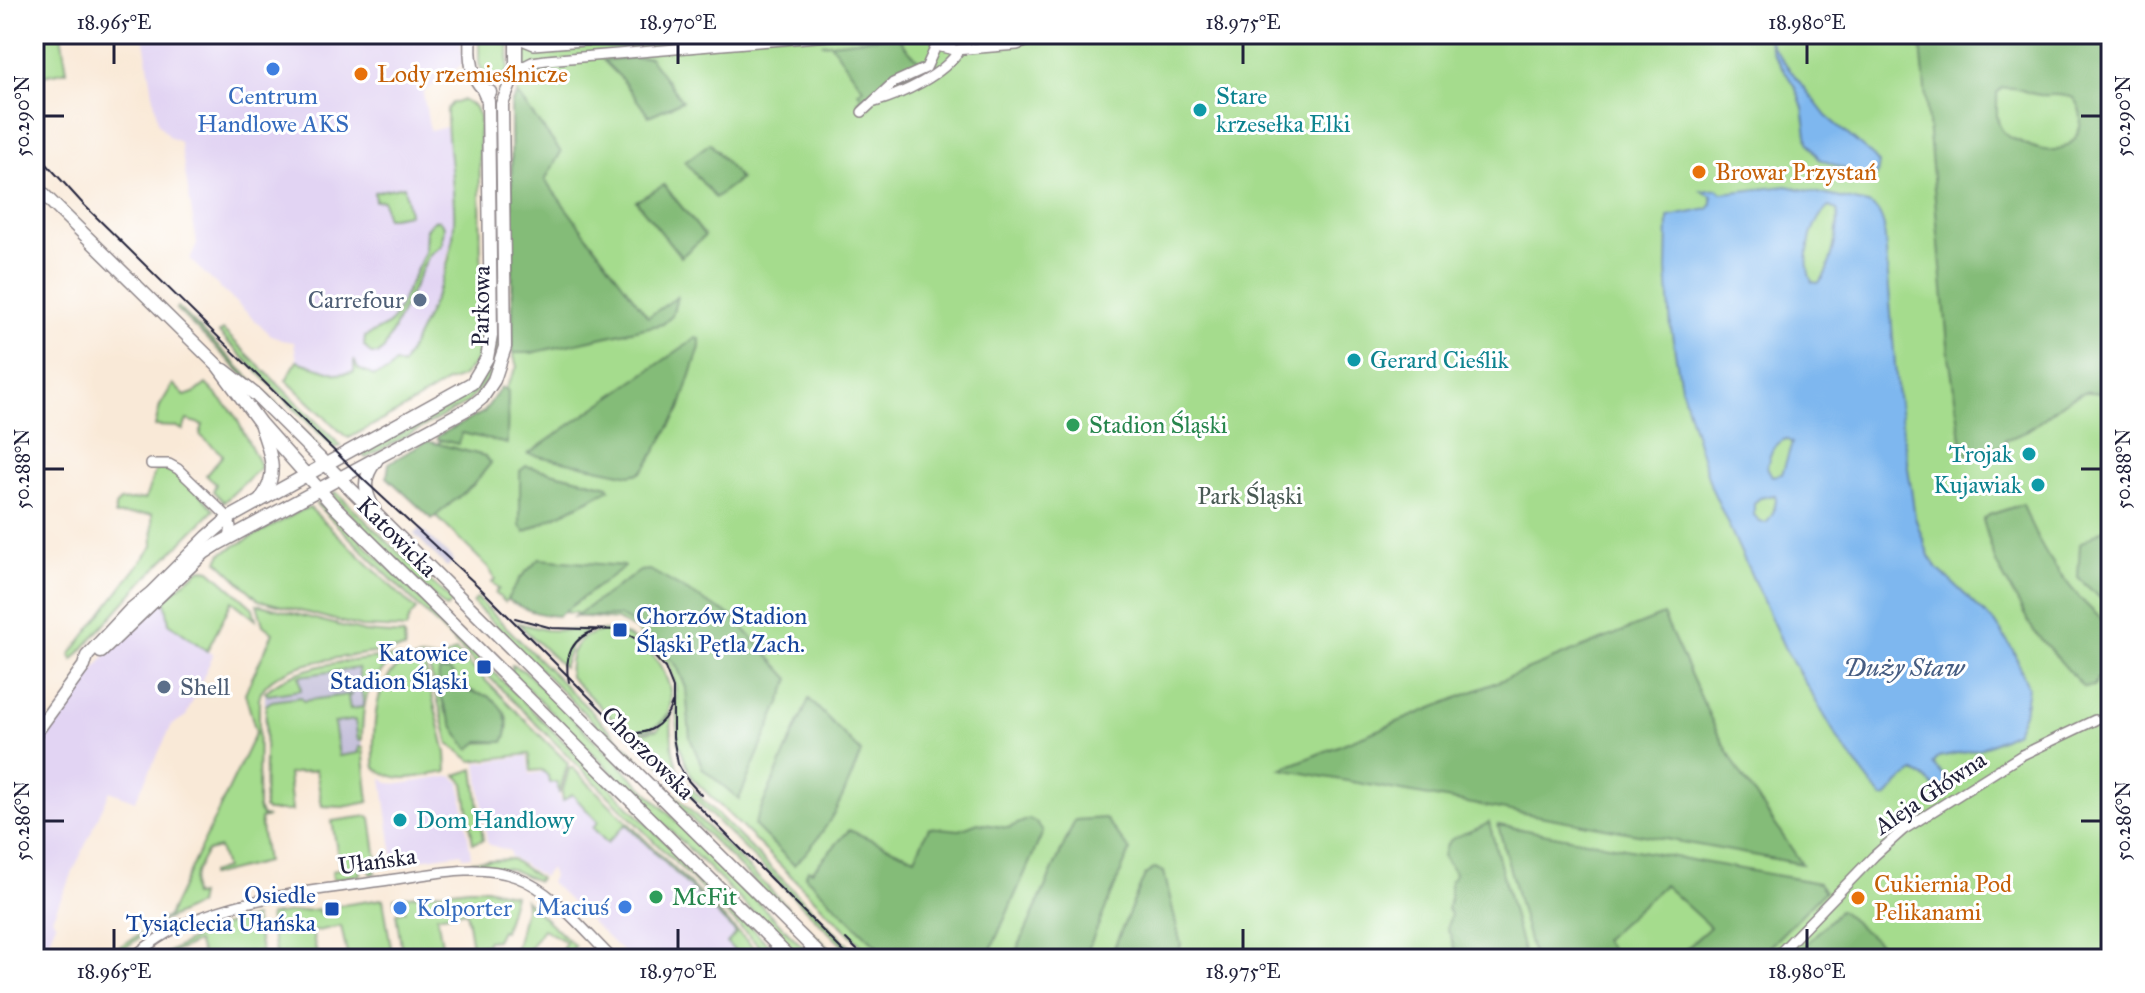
<svg xmlns="http://www.w3.org/2000/svg" width="2145" height="993" font-family="'IM FELL Great Primer',serif">
	<rect width="100%" height="100%" fill="#fff"/>
	<filter id="ink" filterUnits="userSpaceOnUse"><feTurbulence type="fractalNoise" baseFrequency=".0125" numOctaves="2"/><feDisplacementMap in="SourceGraphic" scale="16" xChannelSelector="R" yChannelSelector="G"/><feConvolveMatrix kernelMatrix="1 2 1 2 8 2 1 2 1" color-interpolation-filters="sRGB"/></filter>
	<filter id="wash" filterUnits="userSpaceOnUse"><feTurbulence type="fractalNoise" baseFrequency=".006" numOctaves="4" result="noise"/><feDisplacementMap in="SourceGraphic" scale="32" xChannelSelector="R" yChannelSelector="G"/><feGaussianBlur stdDeviation="1.8" result="paint"/><feColorMatrix in="noise" values="0 0 0 0 0 0 0 0 0 0 0 0 0 0 0 0 0 1.4 0 .05"/><feComposite in="paint" operator="in"/></filter>
	<g filter="url(#wash)">
		<rect width="100%" height="100%" fill="#f9e9d7"/>
		<!-- built -->
		<g fill="#e2d4f3">
			<path d="M143 34H457L460 38 463 59 461 65 423 93 430 131 446 127 455 224 453 235 440 286 402 366 395 363 386 373 371 376 358 369 353 361 355 372 338 374 297 361 294 342 281 340 270 334 190 260 197 244 180 142 169 137 158 123Z"/>
			<path d="M165 599 169 623 213 655 186 716 172 725 135 801 110 791 52 918 56 923 41 959H34V750L81 685 117 642Z"/>
			<path d="M527 756 530 774 545 772 557 781 560 801 571 794 599 823 607 842 626 824 736 933 727 944 742 959H630L550 882 553 876 550 868 543 877 510 856V851L490 845 487 842 477 763Z"/>
			<path d="M452 776 460 783 471 856 463 857 461 853 394 863 382 778 388 783 401 784Z"/>
		</g>
		<!-- industrial -->
		<g fill="#c5c0da">
			<path d="M420 528 454 560 447 567 414 534Z"/>
			<path d="M358 667 364 708 362 753 264 767 265 694 301 689 299 676Z"/>
		</g>
		<!-- green -->
		<g fill="#a5dc8d" stroke="#647f64" stroke-width="2" fill-rule="evenodd">
			<path d="M34 34H61L67 71 34 78Z"/>
			<path d="M479 34H508L509 36 508 70 500 82 487 81 479 64Z"/>
			<path d="M524 34H2111V959H875L692 778 678 742 675 684 670 666 635 629 617 620 577 616 576 613 557 612 510 595 505 602 495 593 499 589 492 582 495 579 488 567 389 470 493 412 517 367 513 353 511 112V104L517 94Z"/>
			<path d="M462 100 474 106 479 116 482 336 476 362 462 377 445 383 403 409 349 438 345 436 286 380 297 361 338 374 354 372V360L358 369 374 376 388 372 395 363 402 366C423 322 452 275 454 225 456 189 446 145 447 109L452 103Z"/>
			<path d="M494 132H497L499 345 488 379 467 403 366 458 362 454C383 443 403 432 424 421 463 400 494 385 496 335Z"/>
			<path d="M404 186 409 214 386 218 383 200 375 201 374 192Z"/>
			<path d="M433 221 439 220 444 226 442 245 429 255 384 349 378 354H371L364 346 365 337 388 325 394 318 425 252 426 229Z"/>
			<path d="M178 307 320 447 311 441 176 309Z"/>
			<path d="M223 330 341 446 334 448 219 333Z"/>
			<path d="M173 384 185 396 196 392 206 384 234 413 261 467 224 502 213 491 216 484 206 475 223 455 200 435 203 425 187 420 183 430 177 427 155 426 160 406Z"/>
			<path d="M156 469C179 468 199 493 214 510L145 579 73 660 70 655 153 546 152 514 115 515V506L120 501 145 499Z"/>
			<path d="M336 492 416 569 454 602 446 608 337 500 333 493Z"/>
			<path d="M315 503 327 507 783 959H772Z"/>
			<path d="M310 508 416 610 410 617 406 629 361 627 259 600 218 561 222 553 304 509Z"/>
			<path d="M204 569 210 570 253 608 256 620 232 601 207 651 169 623 165 599 199 570Z"/>
			<path d="M477 598 840 959H833L473 603Z"/>
			<path d="M257 604 365 632 404 635 405 649C372 655 266 657 259 699L258 809 262 816 268 817 260 819 266 862 210 876V873L225 868 219 848 207 851C198 867 189 878 193 896L199 895 197 905 163 921 119 952 117 949 119 947 168 916 256 732 245 693 273 633 263 625Z"/>
			<path d="M518 623 546 630 587 631 571 645 563 667Z"/>
			<path d="M603 631C664 629 708 737 625 731L570 677C567 652 578 634 603 631Z"/>
			<path d="M456 651 568 763 559 794 557 782 549 783 548 776 542 770 531 771 529 754 472 761 449 744 427 658 440 660ZM453 675C468 701 524 696 503 742L463 743 460 733 445 711 438 683Z"/>
			<path d="M397 657C366 682 362 701 362 740H358L355 720 334 723 339 756 359 753V747H363L369 802 343 807 322 806 316 770 288 774 292 811H267L264 808 266 705 272 701 301 697 303 701 353 694 348 697 350 709 364 707 358 668 299 676 301 690 268 695 265 692C299 662 354 660 397 657Z"/>
			<path d="M423 658 446 753 447 772C420 776 399 785 375 768L374 760C373 724 373 661 423 658Z"/>
			<path d="M512 665 526 672 815 959H800L511 672Z"/>
			<path d="M671 713C671 740 671 762 687 784L862 959H856L631 736 658 729Z"/>
			<path d="M569 768H573L765 959H742L727 943 736 933 626 824 607 843 593 828 598 822 572 794 563 801 562 793Z"/>
			<path d="M474 769 483 840 473 843 464 783 456 775Z"/>
			<path d="M368 816 371 818 377 860 372 862 376 873 371 874 369 863 359 865 360 875 333 879 332 871 340 869 332 821Z"/>
			<path d="M512 859 539 878 537 881 510 869 471 865 472 861Z"/>
			<path d="M468 888H486L514 895 504 931 501 930 496 940 487 941V944L472 947 466 911 437 916 444 956 403 959 396 913 405 911V904L395 905 394 898Z"/>
			<path d="M383 899 392 954 348 959 341 926 312 932 318 959H276L269 915 318 909 319 913 336 911 335 906Z"/>
			<path d="M525 900 575 946 569 954 562 949 566 942 543 929 522 959H513L526 905Z"/>
			<path d="M254 917 263 959H229L219 955 191 959 202 954 197 942 170 954 168 959H156L209 930Z"/>
		</g>
		<!-- forest -->
		<g fill="#84bc78" stroke="#536f5a" stroke-width="2" fill-rule="evenodd">
			<path d="M1920 34H2111V395C2104 394 2092 391 2085 392 2057 400 2037 433 2005 439L2006 445 1973 455 1963 452 1949 356ZM2002 88C2020 86 2025 94 2040 95 2053 96 2061 93 2073 98 2087 115 2082 142 2059 149 2047 153 2034 148 2023 143 2015 139 2007 138 2002 130 1994 119 1998 106 1997 93Z"/>
			<path d="M899 35 903 44 923 65 860 102 858 101 862 97 858 92 863 88 830 43 821 44Z"/>
			<path d="M649 57 682 101 649 116 620 77 603 60Z"/>
			<path d="M517 94 561 152 545 180 648 317 677 297 672 316 663 324 531 353H513L511 112V104Z"/>
			<path d="M710 143 740 179 715 198 685 162Z"/>
			<path d="M664 185 705 236 681 257 636 201Z"/>
			<path d="M696 338 700 339V347L680 409 646 467 640 473 630 475 528 454Z"/>
			<path d="M501 387 508 391 507 444 462 433 458 444 437 439V436L484 412Z"/>
			<path d="M427 441 485 456 491 463 473 485 432 519 387 477 389 463Z"/>
			<path d="M526 466 608 486 610 489 525 532 520 526V471Z"/>
			<path d="M2023 504C2038 550 2074 598 2111 627V651L2094 686 2083 687 2033 630 1996 563 1983 520 1989 515Z"/>
			<path d="M2111 524V608L2078 578 2080 544Z"/>
			<path d="M539 559 623 566 624 567 558 616C539 615 523 610 507 599L521 577Z"/>
			<path d="M650 570 733 617 790 679 739 799 703 769 690 738 686 688 677 666 640 627 619 616 574 617 640 571Z"/>
			<path d="M1663 615 1716 730 1739 771 1802 864 1281 769Z"/>
			<path d="M440 671H450C456 678 460 686 468 691 474 694 481 693 488 696 504 705 513 725 503 742L480 741 470 749C456 739 433 688 440 671Z"/>
			<path d="M809 699 861 752C845 795 828 833 794 865L754 825Z"/>
			<path d="M1105 818 1130 851 1084 959H1013L1075 820Z"/>
			<path d="M1029 819 1037 823 1043 832 987 959H890L805 876 808 869 812 871 849 830 915 858 929 827 960 830 978 823 1008 828Z"/>
			<path d="M1489 822 1525 959H1459C1452 949 1454 938 1447 929L1451 914 1447 909 1450 899V882L1455 873 1443 857C1445 830 1472 836 1489 822Z"/>
			<path d="M1498 825 1819 883 1825 891 1757 959H1694L1685 950 1710 927 1664 885 1603 940 1620 959H1534Z"/>
			<path d="M1155 868 1164 872 1181 945 1175 959H1109L1145 875Z"/>
			<path d="M1840 910 1880 944 1864 959H1791Z"/>
		</g>
		<!-- water -->
		<g fill="#7eb7ef" stroke="#506c95" stroke-width="2" fill-rule="evenodd">
			<path d="M1767 34 1772 46 1826 116 1874 157 1879 163 1877 175 1865 177 1819 159 1808 142 1803 108 1795 87 1772 51Z"/>
			<path d="M1787 186 1868 204C1878 208 1881 216 1884 226L1897 389 1915 517 1929 556 1938 569 1997 625 2013 650 2028 687 2024 713 2016 732 1982 748 1939 757 1933 764 1955 788 1943 795 1924 777 1914 772 1899 783 1887 797 1882 798 1841 744 1784 647 1711 487 1681 387 1671 329 1667 270 1668 217 1708 209 1712 204V196L1702 191 1718 189 1722 193ZM1829 207 1837 210C1841 223 1830 276 1818 283L1812 282C1802 261 1810 221 1829 207ZM1786 439 1792 443 1782 474 1772 476 1767 467C1770 454 1772 444 1786 439ZM1775 495C1778 502 1772 518 1766 523L1760 522 1754 515V503L1760 498Z"/>
		</g>
	</g>
	<g filter="url(#ink)">
		<g fill="none" stroke-linecap="round" stroke-linejoin="round">
			<defs>
				<g id="street">
					<path d="M930 34 941 47 955 50 1017 45 1029 41 1035 34"/>
					<path d="M517 38 534 45 670 34"/>
					<path d="M516 70 532 62 546 60 852 34"/>
					<path d="M875 102C902 94 944 75 959 50"/>
					<path d="M862 112 893 83 926 68 937 44"/>
					<path d="M151 464H169L178 469 229 518 231 527 229 537"/>
					<path d="M131 959C152 941 177 925 204 916 263 894 327 889 389 880 429 875 476 862 516 877 554 891 584 931 613 959"/>
					<path d="M1774 959 1874 856 1903 830 2022 755 2095 720"/>
				</g>
				<g id="secondary">
					<path d="M471 34C469 53 470 85 490 92"/>
					<path d="M34 185 218 366 260 423 332 504 791 959"/>
					<path d="M224 370 256 395 824 959"/>
					<path d="M261 499C280 474 270 453 261 426"/>
					<path d="M374 509C364 491 362 478 376 461"/>
					<path d="M101 652 204 553 218 544 471 407 482 398 494 380 505 347 502 104 516 70V34"/>
					<path d="M34 735 84 666 87 656 130 610 151 593 207 537 229 518 472 383 487 358 491 336 488 101 483 90"/>
				</g>
			</defs>
			<!-- street casing -->
			<use href="#street" stroke="#8e8689" stroke-width="12"/>
			<!-- secondary casing -->
			<use href="#secondary" stroke="#8e8689" stroke-width="15"/>
			<!-- street -->
			<use href="#street" stroke="#fff" stroke-width="9"/>
			<!-- secondary -->
			<use href="#secondary" stroke="#fff" stroke-width="12"/>
			<!-- tram -->
			<g stroke="#22223b" stroke-width="2">
				<path d="M34 150 84 205 365 481 478 586 851 959"/>
				<path d="M515 618 552 628 620 630 636 639 651 653 665 668 673 688V737L678 764 685 777 701 795"/>
				<path d="M569 682C563 657 572 637 597 630"/>
				<path d="M619 731C644 738 664 728 672 703"/>
				<path d="M846 939 866 959"/>
			</g>
		</g>
	</g>
	<!-- ticks -->
	<path fill="none" stroke="#22223b" stroke-width="3" d="M114 44V64M678 44V64M1243 44V64M1807 44V64M44 116H64M2081 116H2101M44 469H64M2081 469H2101M44 821H64M2081 821H2101M114 929V949M678 929V949M1243 929V949M1807 929V949"/>
	<!-- markers -->
	<g fill="#3f7fe0" stroke="#fff" stroke-width="3">
		<circle cx="273" cy="69" r="8"/>
		<circle cx="625" cy="907" r="8"/>
		<circle cx="400" cy="908" r="8"/>
	</g>
	<g fill="#e8710a" stroke="#fff" stroke-width="3">
		<circle cx="361" cy="74" r="8"/>
		<circle cx="1699" cy="172" r="8"/>
		<circle cx="1858" cy="898" r="8"/>
	</g>
	<g fill="#0f9aa8" stroke="#fff" stroke-width="3">
		<circle cx="1200" cy="110" r="8"/>
		<circle cx="1354" cy="360" r="8"/>
		<circle cx="2029" cy="454" r="8"/>
		<circle cx="2038" cy="485" r="8"/>
		<circle cx="400" cy="820" r="8"/>
	</g>
	<g fill="#5c6f8a" stroke="#fff" stroke-width="3">
		<circle cx="420" cy="300" r="8"/>
		<circle cx="164" cy="687" r="8"/>
	</g>
	<g fill="#2e9e5b" stroke="#fff" stroke-width="3">
		<circle cx="1073" cy="425" r="8"/>
		<circle cx="656" cy="897" r="8"/>
	</g>
	<g fill="#1a4fb4" stroke="#fff" stroke-width="3">
		<rect x="612" y="622" width="16" height="16" rx="4"/>
		<rect x="476" y="659" width="16" height="16" rx="4"/>
		<rect x="324" y="901" width="16" height="16" rx="4"/>
	</g>
	<g text-anchor="middle" stroke-width="6" stroke-linejoin="round" paint-order="stroke">
		<!-- food labels -->
		<g font-size="24" fill="#c56008" stroke="#fff" text-anchor="start">
			<text x="377" y="82">Lody rzemieślnicze</text>
			<text x="1715" y="180">Browar Przystań</text>
			<text x="1874" y="892">Cukiernia Pod<tspan x="1874" dy="28">Pelikanami</tspan></text>
		</g>
		<!-- shop labels -->
		<g font-size="24" fill="#366cbe" stroke="#fff">
			<text x="273" y="104">Centrum<tspan x="273" dy="28">Handlowe AKS</tspan></text>
			<text x="609" y="915" text-anchor="end">Maciuś</text>
			<text x="416" y="916" text-anchor="start">Kolporter</text>
		</g>
		<!-- culture labels -->
		<g font-size="24" fill="#0d838f" stroke="#fff" text-anchor="start">
			<text x="1216" y="104">Stare<tspan x="1216" dy="28">krzesełka Elki</tspan></text>
			<text x="1370" y="368">Gerard Cieślik</text>
			<text x="2013" y="462" text-anchor="end">Trojak</text>
			<text x="2022" y="493" text-anchor="end">Kujawiak</text>
			<text x="416" y="828">Dom Handlowy</text>
		</g>
		<!-- service labels -->
		<g font-size="24" fill="#4e5e75" stroke="#fff" text-anchor="end">
			<text x="404" y="308">Carrefour</text>
			<text x="180" y="695" text-anchor="start">Shell</text>
		</g>
		<!-- street labels -->
		<g font-size="24" fill="#22223b" stroke="#fff">
			<text transform="translate(481 306) rotate(-89)" y="8">Parkowa</text>
			<text transform="translate(397 537) rotate(45)" y="8">Katowicka</text>
			<text transform="translate(648 753) rotate(45)" y="8">Chorzowska</text>
			<text transform="translate(1930 793) rotate(-34)" y="8">Aleja Główna</text>
			<text transform="translate(377 861) rotate(-8)" y="8">Ułańska</text>
		</g>
		<!-- leisure labels -->
		<g font-size="24" fill="#27864d" stroke="#fff" text-anchor="start">
			<text x="1089" y="433">Stadion Śląski</text>
			<text x="672" y="905">McFit</text>
		</g>
		<!-- park labels -->
		<g font-size="24" fill="#495a54" stroke="#fff">
			<text x="1250" y="504">Park Śląski</text>
		</g>
		<!-- transit labels -->
		<g font-size="24" fill="#164399" stroke="#fff" text-anchor="end">
			<text x="636" y="624" text-anchor="start">Chorzów Stadion<tspan x="636" dy="28">Śląski Pętla Zach.</tspan></text>
			<text x="468" y="661">Katowice<tspan x="468" dy="28">Stadion Śląski</tspan></text>
			<text x="316" y="903">Osiedle<tspan x="316" dy="28">Tysiąclecia Ułańska</tspan></text>
		</g>
		<!-- water labels -->
		<g font-size="26" font-style="italic" fill="#475e83" stroke="#fff">
			<text x="1904" y="676">Duży Staw</text>
		</g>
	</g>
	<!-- margin -->
	<rect width="2145" height="993" fill="none" stroke="#fff" stroke-width="88"/>
	<rect x="44" y="44" width="2057" height="905" fill="none" stroke="#22223b" stroke-width="3"/>
	<g font-size="20" text-anchor="middle" fill="#22223b">
		<text x="114" y="29">18.965°E</text>
		<text x="678" y="29">18.970°E</text>
		<text x="1243" y="29">18.975°E</text>
		<text x="1807" y="29">18.980°E</text>
		<text transform="translate(22 116) rotate(-90)" y="7">50.290°N</text>
		<text transform="translate(2123 116) rotate(-90)" y="7">50.290°N</text>
		<text transform="translate(22 469) rotate(-90)" y="7">50.288°N</text>
		<text transform="translate(2123 469) rotate(-90)" y="7">50.288°N</text>
		<text transform="translate(22 821) rotate(-90)" y="7">50.286°N</text>
		<text transform="translate(2123 821) rotate(-90)" y="7">50.286°N</text>
		<text x="114" y="978">18.965°E</text>
		<text x="678" y="978">18.970°E</text>
		<text x="1243" y="978">18.975°E</text>
		<text x="1807" y="978">18.980°E</text>
	</g>
</svg>
